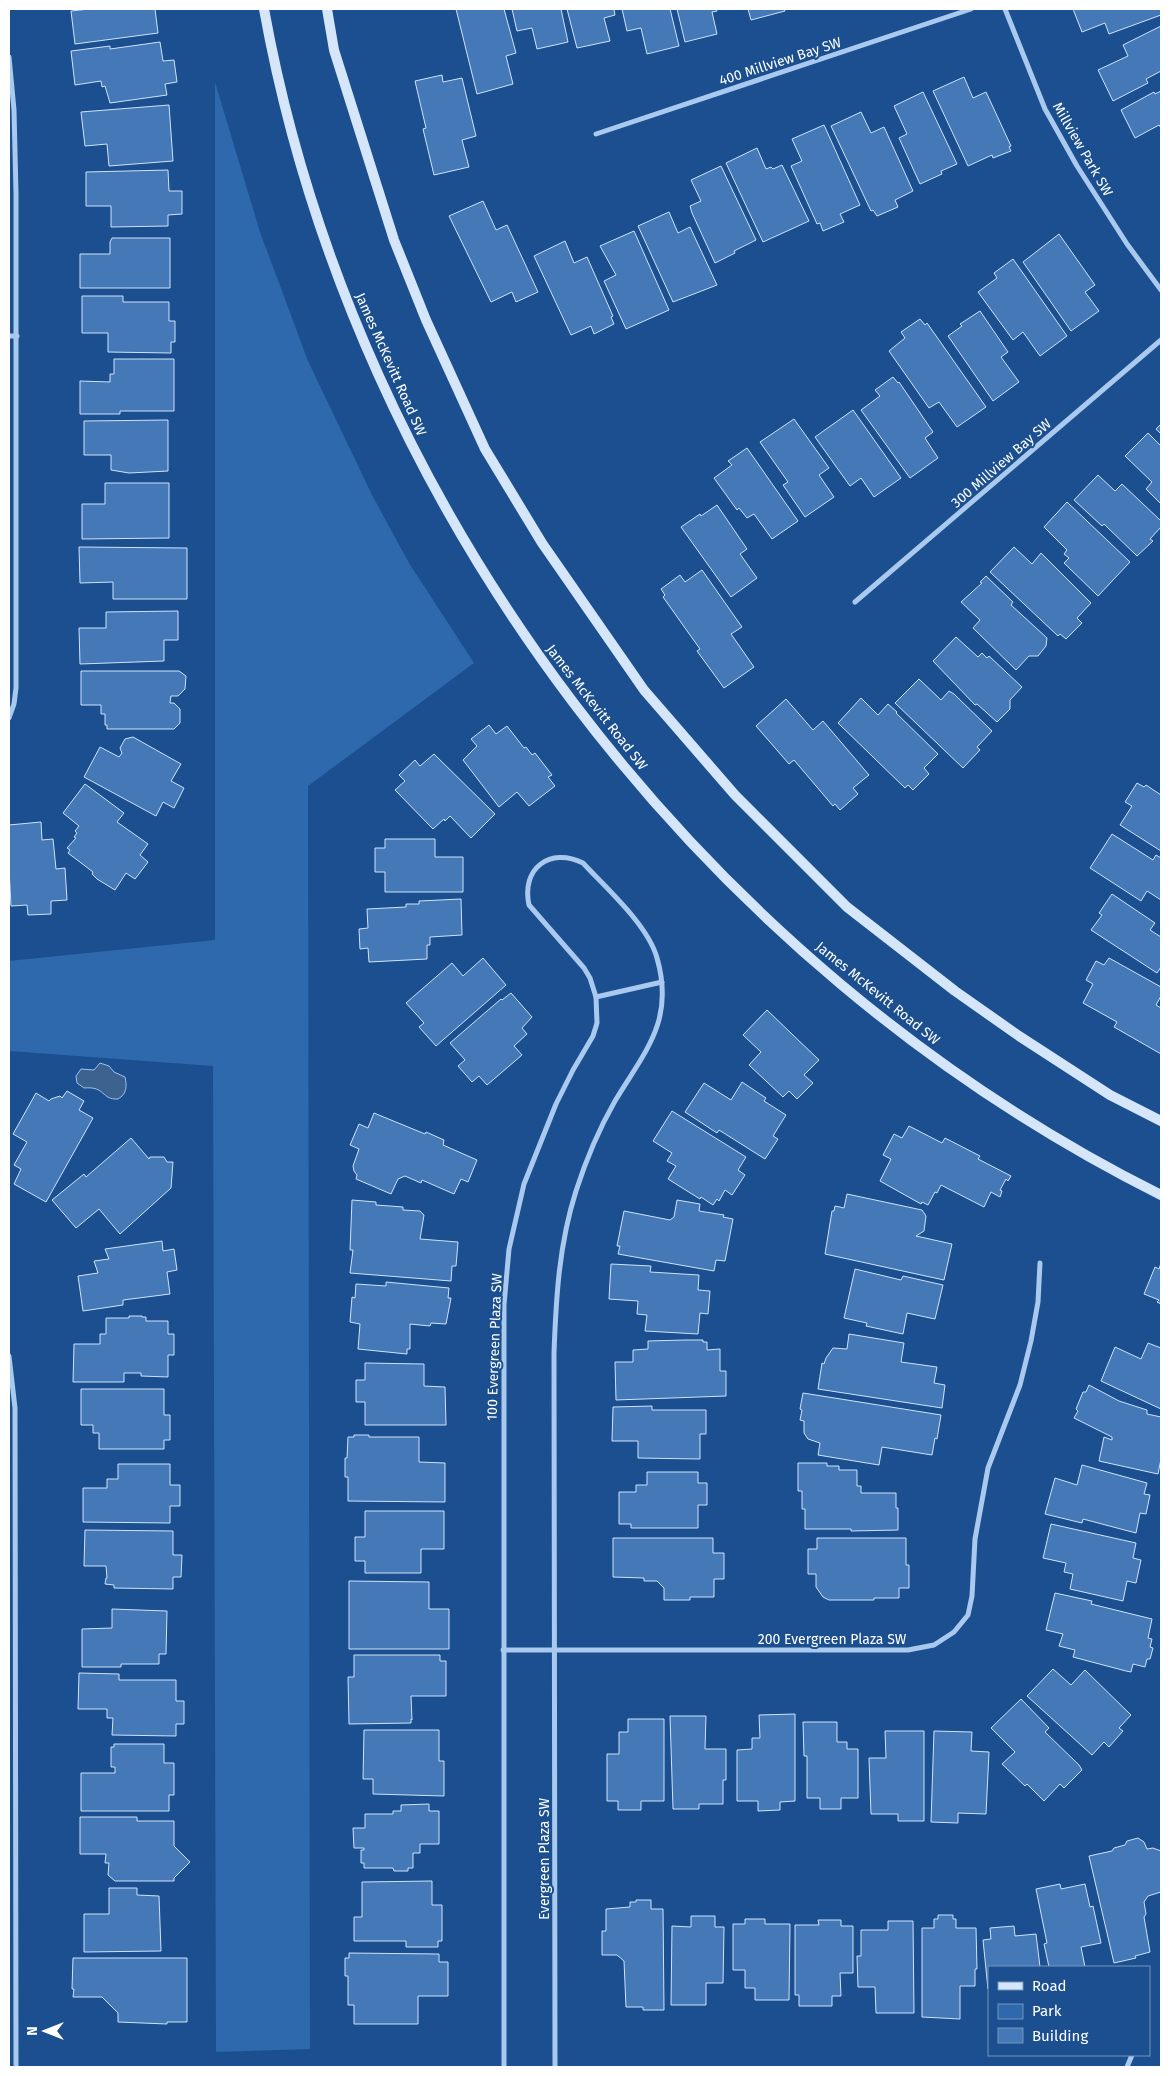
<svg xmlns="http://www.w3.org/2000/svg" width="1170" height="2076" font-family="'Fira Sans',sans-serif">
	<rect width="100%" height="100%" fill="#1b4f8f"/>
	<!-- green -->
	<path fill="#2e69ad" d="M215 82 260 232 308 361 372 495 409 563 474 663 308 786 310 2049 216 2052 213 1066 9 1051V961L215 940Z"/>
	<!-- water -->
	<path fill="#3c6290" stroke="#9cc4f0" d="M100 1063 109 1066 114 1072 125 1077C127 1086 127 1094 118 1099 101 1100 106 1086 84 1088L77 1083 76 1076 81 1069 94 1070Z"/>
	<!-- building -->
	<g fill="#4478b7" stroke="#cfe3fa">
		<path d="M89 9H155L158 33 75 44 71 11Z"/>
		<path d="M456 9H504L516 53 506 56 513 84 477 94Z"/>
		<path d="M512 9H561L568 42 537 49 532 28 517 31Z"/>
		<path d="M567 9H614L615 15 604 18 610 41 577 48Z"/>
		<path d="M622 9H670L679 46 647 54 641 28 627 31Z"/>
		<path d="M677 9H716L717 11 712 12 717 34 685 42Z"/>
		<path d="M748 9H784L785 11 751 20Z"/>
		<path d="M1073 9H1161V15L1109 34 1105 23 1082 32Z"/>
		<path d="M1161 26V71L1146 79 1148 83 1113 101 1098 70 1128 56 1123 45Z"/>
		<path d="M160 42 163 61 174 60 177 82 165 84 167 95 110 103 105 86 102 87 101 81 75 85 71 51 110 46V49Z"/>
		<path d="M442 75 443 82 462 78 476 136 462 140 469 167 434 175 423 129 426 128 415 81Z"/>
		<path d="M964 77 973 98 986 92 1011 146 1009 147 1011 151 993 158 992 155 968 166 933 91Z"/>
		<path d="M1161 91V128L1159 125 1135 138 1121 110 1154 92 1155 94Z"/>
		<path d="M923 92 957 164 941 171 942 174 920 184 899 138 907 134 894 106Z"/>
		<path d="M169 105 173 161 109 166 107 144 85 146 81 112Z"/>
		<path d="M861 112 871 133 884 127 913 191 895 200 898 207 877 216 873 210 871 211 831 126Z"/>
		<path d="M824 125 860 205 840 214 844 222 823 231 820 223 817 224 791 166 802 161 792 139Z"/>
		<path d="M757 148 766 169 771 167 773 169 782 165 809 221 763 242 726 163Z"/>
		<path d="M721 166 756 240 734 251 735 253 715 263 692 213 690 206 701 201 691 180Z"/>
		<path d="M168 170 169 191H182V214L168 215V226L111 227V206H86V172Z"/>
		<path d="M483 201 496 230 507 225 538 292 516 302 512 292 491 302 449 216Z"/>
		<path d="M669 212 678 233 690 227 717 285 673 302 638 226Z"/>
		<path d="M634 231 669 310 626 329 604 281 616 275 600 246Z"/>
		<path d="M1059 234 1095 285 1085 292 1099 311 1071 331 1023 262Z"/>
		<path d="M112 238H170V288H80V254H110V242Z"/>
		<path d="M565 241 574 263 587 257 613 316 611 317 614 324 594 334 591 326 571 335 534 256Z"/>
		<path d="M1013 259 1067 336 1040 356 1023 332 1013 340 978 292 997 278 994 273Z"/>
		<path d="M82 296H123V302H169V321H175V342H171V353L108 352V333H82Z"/>
		<path d="M980 311 1008 352 1001 357 1019 382 993 401 948 336 962 326 960 324Z"/>
		<path d="M920 319 925 325 927 323 986 407 957 427 939 402 929 408 889 351 905 338 901 332Z"/>
		<path d="M114 359H174V411H120V414H80V381L110 382V374H114Z"/>
		<path d="M893 377 898 383 899 382 933 432 925 438 938 458 910 478 861 410 880 396 875 390Z"/>
		<path d="M853 410 901 478 874 497 861 478 850 486 815 437Z"/>
		<path d="M794 419 829 468 819 475 834 497 805 517 783 485 788 482 760 442Z"/>
		<path d="M168 420V471L129 473 111 470V455H84V421Z"/>
		<path d="M1161 424V434L1156 429Z"/>
		<path d="M1148 433 1161 446V504L1146 489 1152 482 1125 456Z"/>
		<path d="M747 448 798 521 772 539 754 514 747 518 739 508 737 510 714 478 732 465 728 461Z"/>
		<path d="M1098 475 1115 491 1122 484 1161 521V527L1150 539 1153 541 1137 556 1104 524 1102 526 1074 500Z"/>
		<path d="M105 483H169V538L82 539V504H105Z"/>
		<path d="M1067 502 1130 562 1098 596 1064 563 1069 558 1064 554 1067 550 1044 527Z"/>
		<path d="M717 505 747 549 740 554 757 578 731 597 681 527 700 514 701 516Z"/>
		<path d="M79 547 187 548V599H113V582L80 583Z"/>
		<path d="M1014 547 1032 564 1041 553 1091 603 1077 618 1082 623 1066 639 1060 634 1058 636 990 572Z"/>
		<path d="M702 570 742 627 731 634 754 667 724 688 697 651 700 649 663 597 665 595 661 589 680 575 685 582Z"/>
		<path d="M986 576 1013 602 1011 605 1047 638 1046 646 1038 656H1029L1016 670 973 628 980 620 961 602 982 583 980 582Z"/>
		<path d="M178 611V640H164V661L80 664 79 628H106V612Z"/>
		<path d="M956 637 978 657 982 653 987 658 989 656 1022 687 1010 700V709L997 722 977 704 975 705 933 661Z"/>
		<path d="M81 671H179L186 676 185 689 178 696H171L170 703H174L180 709V723L174 729H107V725H105V714H101V705H81Z"/>
		<path d="M919 679 941 700 949 691 954 694 992 731 977 747 980 750 963 768 895 703Z"/>
		<path d="M861 698 878 715 888 704 897 712 896 713 938 754 924 768 929 774 913 790 908 785 905 788 838 723Z"/>
		<path d="M786 699 813 730 823 721 869 775 853 788 858 794 840 810 835 804 833 806 794 760 789 764 756 726Z"/>
		<path d="M489 725 496 734 507 726 524 748 526 747 532 755 535 753 552 775 548 777 555 786 529 806 517 792 499 807 463 760 477 746 471 739Z"/>
		<path d="M133 737 181 764 171 781 184 788 174 808 163 802 156 816 84 777 100 747 119 757 122 753 120 748 125 739Z"/>
		<path d="M434 754 495 814 471 838 450 816 445 821 444 819 433 829 395 790 405 781 399 775 415 760 420 766Z"/>
		<path d="M1137 783 1144 787 1146 785 1161 795V851L1120 825 1132 806 1125 802Z"/>
		<path d="M85 784 124 813 117 822 148 844 140 855 148 862 135 879 126 873 115 890 97 879 92 874 93 872 68 853 70 850 67 848 76 838 74 837 77 833 75 831 79 826 63 813Z"/>
		<path d="M41 822 42 840 53 839 56 869 65 868 67 900 51 901V914L28 915 27 905 11 906 9 869V825Z"/>
		<path d="M1112 834 1153 860 1156 855 1161 858V900L1147 891 1141 901 1090 868Z"/>
		<path d="M385 839H435V857H463V892H385V872H375V848H385Z"/>
		<path d="M1112 894 1155 923 1150 930 1161 937V967L1157 973 1091 930 1102 915 1099 913Z"/>
		<path d="M461 899 462 935 430 937V945H427V959L369 962 368 948 360 949 359 929 368 928 367 909 406 907V904H419V901Z"/>
		<path d="M483 958 506 985 436 1046 419 1027 424 1023 406 1003 452 963 463 976Z"/>
		<path d="M1109 958 1161 987V996L1156 1005 1161 1008V1054L1114 1027 1117 1022 1083 1003 1093 984 1086 980 1096 961 1104 965Z"/>
		<path d="M511 993 532 1017 522 1028 527 1034 514 1046 522 1055 487 1085 479 1076 472 1082 458 1066 465 1060 450 1043 501 999 502 1000Z"/>
		<path d="M767 1010 819 1060 804 1075 813 1083 797 1099 789 1091 783 1097 749 1065 761 1052 743 1035Z"/>
		<path d="M742 1082 766 1098 764 1101 786 1115 773 1136 778 1139 765 1159 719 1130 717 1133 685 1112 704 1083 731 1100Z"/>
		<path d="M67 1091 84 1101 79 1110 93 1118 46 1202 14 1184 21 1169 14 1165 27 1142 13 1134 36 1093 49 1101 51 1099 60 1096 62 1098Z"/>
		<path d="M672 1111 746 1157 738 1170 745 1175 732 1195 725 1190 719 1201 717 1199 713 1205 701 1197 700 1199 668 1179 676 1166 667 1161 672 1153 653 1141Z"/>
		<path d="M374 1113 425 1134 426 1132 444 1140 443 1145 477 1160 468 1182 461 1179 454 1194 422 1180 421 1183 405 1176 398 1179 391 1194 356 1179 357 1175 354 1171 353 1166 359 1149 350 1145 359 1124 368 1128Z"/>
		<path d="M909 1126 942 1143 945 1138 980 1156 978 1159 1011 1176 1008 1181 1006 1179 1000 1190 1002 1191 1000 1197 991 1192 984 1207 941 1185 937 1193 935 1192 928 1205 922 1202 921 1204 880 1181 891 1159 883 1155 894 1134 902 1138Z"/>
		<path d="M131 1138 149 1159 150 1157H164L167 1162H173L171 1188 120 1234 99 1209 76 1228 52 1200 84 1174 86 1177Z"/>
		<path d="M847 1194 922 1210 926 1216 924 1231 916 1236 952 1244 944 1280 825 1254 832 1211H834L835 1206 844 1208Z"/>
		<path d="M352 1200 376 1202V1205L403 1207V1210L420 1211 424 1215 420 1239 458 1242 456 1266H452L451 1281 350 1273 353 1250H350Z"/>
		<path d="M677 1200 700 1204 699 1211 724 1215 723 1217 733 1219 725 1261 716 1260 714 1271 618 1254 620 1246H617L624 1211 670 1220 674 1217Z"/>
		<path d="M162 1241 163 1251 174 1249 177 1270 167 1272 170 1294 123 1300V1305L83 1311 78 1276 98 1273 94 1261 109 1259 105 1249Z"/>
		<path d="M1161 1263V1304L1157 1302 1159 1300 1144 1294 1155 1267 1159 1269Z"/>
		<path d="M611 1264 651 1266 650 1272 699 1275 698 1290 710 1291 708 1314 700 1313 698 1334 645 1331 647 1315 637 1314 638 1301 609 1299Z"/>
		<path d="M855 1269 901 1280 903 1276 943 1285 935 1319 907 1313 903 1334 866 1326 867 1323 844 1318Z"/>
		<path d="M386 1282 449 1288 448 1298H451L446 1324 431 1323 430 1326 410 1324V1349H407V1354L358 1349 360 1324 350 1322 352 1297 355 1298 356 1284 386 1286Z"/>
		<path d="M129 1316H142V1317H146V1321H168V1334H174V1355H168V1377L141 1376V1373H124V1382H73L74 1344H100V1334H106V1318H129Z"/>
		<path d="M849 1334 904 1343 901 1362 937 1367 934 1383 945 1385 942 1408 818 1389 822 1363 824 1364 826 1358 833 1348 847 1349Z"/>
		<path d="M685 1340H703V1342H707V1350L720 1349V1371H726V1396L616 1400 615 1362H633V1350L648 1349V1341Z"/>
		<path d="M1148 1343 1161 1348V1409L1101 1381 1115 1347 1141 1359Z"/>
		<path d="M365 1363 424 1364V1386L445 1387 446 1425H365V1402H356V1380H365Z"/>
		<path d="M1089 1385 1119 1401 1147 1410V1414L1161 1417V1459L1158 1474 1099 1461 1104 1437 1112 1440V1437L1074 1418 1078 1411 1076 1409 1083 1392H1086Z"/>
		<path d="M81 1389H164V1415H170V1440H164V1449H99V1433H93V1425H81Z"/>
		<path d="M803 1393 941 1415 937 1439 935 1438 932 1455 882 1447 879 1465 818 1455 820 1443 808 1439 804 1433V1421L800 1420 802 1410 800 1409Z"/>
		<path d="M652 1406V1410H706V1434H700V1459L638 1458V1441H612L613 1407Z"/>
		<path d="M354 1435H369V1437H419V1462L445 1463V1502L348 1501V1477H345V1458H347L348 1437H354Z"/>
		<path d="M798 1463H827V1466H839V1470H857V1486H861V1493H896V1508H898V1530L851 1531V1529H805V1509H802V1491H798Z"/>
		<path d="M118 1464H170V1485H180V1506H170V1523L83 1522V1488H107V1479H118Z"/>
		<path d="M1082 1465 1147 1483 1144 1494 1150 1495 1146 1514 1140 1513 1136 1533 1083 1519 1082 1523 1045 1514 1055 1478 1077 1485Z"/>
		<path d="M647 1472H698V1483H707V1505H698V1528H631V1524H619V1492H636V1485H647Z"/>
		<path d="M365 1511H444V1549H421V1573H365V1561H355V1537H365Z"/>
		<path d="M1051 1524 1136 1543 1133 1558 1141 1560 1136 1583 1127 1581 1123 1601 1070 1589 1073 1574 1064 1572 1066 1563 1043 1558Z"/>
		<path d="M85 1530 173 1531V1555H182L181 1577H173V1589L114 1588V1585L105 1584 106 1578H107L106 1566H84Z"/>
		<path d="M613 1538H713V1553H724V1579H714V1597H690V1600H664V1588L657 1581H644V1578L613 1577Z"/>
		<path d="M817 1538H906V1565H909V1588H899V1598H874V1600H829L823 1597 816 1587V1574H808V1549H817Z"/>
		<path d="M349 1581 429 1582V1609H449V1649H349Z"/>
		<path d="M1055 1593 1092 1601 1091 1604 1152 1619 1148 1638 1152 1639 1150 1647 1153 1648 1150 1659H1147L1145 1667 1133 1664 1131 1672 1126 1671 1073 1657 1075 1650 1059 1646 1063 1634 1046 1630Z"/>
		<path d="M112 1609 167 1611 166 1654H159V1664H121V1667H82V1629L112 1628Z"/>
		<path d="M354 1655H440V1661H446V1696H411L412 1720 411 1719V1723L349 1724 348 1677H354Z"/>
		<path d="M1053 1669 1071 1685 1085 1670 1131 1715 1119 1728 1123 1731 1109 1747 1104 1742 1092 1755 1027 1696Z"/>
		<path d="M79 1673 119 1674V1680H176V1701H184V1724H176V1736L112 1735 113 1718H107V1709H78Z"/>
		<path d="M1021 1699 1049 1728 1045 1732 1079 1765 1082 1770 1064 1788 1060 1784 1044 1801 1027 1784 1025 1786 1002 1764 1015 1752 991 1728Z"/>
		<path d="M795 1714V1801L780 1802V1810L758 1811V1801H737V1750L752 1749V1738H760L759 1715Z"/>
		<path d="M670 1716H706L705 1749H726V1780H723V1804H699V1809H673Z"/>
		<path d="M628 1719H664V1801H641V1810H618V1801H607V1754H619V1732H628Z"/>
		<path d="M803 1722H837V1742H847V1749H858V1798H841V1809H820V1798H807V1756H804Z"/>
		<path d="M364 1730H439V1761H444V1796L373 1794V1779H363Z"/>
		<path d="M885 1731H924V1821H898V1814H871L869 1758H886Z"/>
		<path d="M934 1731 972 1732 971 1751 989 1752 986 1814 958 1813V1823L931 1822Z"/>
		<path d="M114 1744H164V1763H174V1795H169V1811H81V1773H115V1767H111V1747H114Z"/>
		<path d="M429 1804V1811H439V1844H420V1853H413V1868H408V1871H394L393 1868H364V1863H361V1850H364V1848H354L353 1828H365V1814H393V1811H401V1805Z"/>
		<path d="M80 1817H137V1821H174V1846L190 1862 174 1878V1881H115L108 1875 109 1863H105L106 1854H80Z"/>
		<path d="M1138 1838 1144 1842 1147 1849 1153 1848 1161 1851V1892L1148 1896 1144 1902 1146 1914 1144 1917 1150 1952 1135 1956 1136 1958 1114 1963 1089 1856 1112 1851 1114 1848 1125 1845 1127 1841Z"/>
		<path d="M432 1881V1905H442V1941H438V1947H406V1941H354V1917H362V1882Z"/>
		<path d="M1060 1884 1061 1889 1085 1884 1090 1907 1093 1906 1101 1943 1081 1947 1085 1967H1049L1044 1944 1047 1943 1036 1889Z"/>
		<path d="M109 1888H137V1895L159 1896 161 1951 84 1952V1914H109Z"/>
		<path d="M636 1900H651V1909H663L664 2010H643V2007H626L624 1961 617 1955H602V1931H606V1909L630 1907V1902H636Z"/>
		<path d="M938 1915H953V1919H956V1928H976L977 1969H975V1986H960V2019L922 2017V1928H934V1919H938Z"/>
		<path d="M691 1916H715V1927H724L723 1983H706V2005H671L672 1926 691 1927Z"/>
		<path d="M745 1919H765V1924H790L789 2000H755V1988H745V1970H733V1924H745Z"/>
		<path d="M818 1920H841V1926H853V1973H840L841 1996H832V2006H799V1995H795V1925H819Z"/>
		<path d="M888 1921H913L914 2013H876L875 1987H858L857 1956H861V1930H888Z"/>
		<path d="M1014 1926 1015 1936 1036 1934 1040 1967H989L988 1989 983 1940 991 1939 990 1928Z"/>
		<path d="M349 1953 439 1954V1962H448V1996H418V2024H354V2005H348V1976H345V1958H349Z"/>
		<path d="M73 1958H187V2022H167V2024L118 2022V2013L102 1997H73L74 1989H72Z"/>
	</g>
	<g fill="none" stroke-linecap="round" stroke-linejoin="round">
		<!-- minor -->
		<g stroke="#a9c9ee" stroke-width="5">
			<path d="M1005 9 1045 109 1077 166 1127 244 1161 290"/>
			<path d="M9 57 14 110 16 193V688L14 704 9 718"/>
			<path d="M596 134 971 9"/>
			<path d="M9 336H17"/>
			<path d="M855 602 1161 340"/>
			<path d="M596 997 662 982"/>
			<path d="M9 1356 15 1408 16 2067"/>
			<path d="M503 1650H908L934 1645 954 1632 968 1615 972 1596 975 1539 988 1468 1020 1385 1031 1341 1038 1302 1040 1263"/>
			<path d="M504 2067V1305L509 1249 524 1184 556 1104 573 1070 593 1036 597 1023 596 997 590 978 584 968 529 905C521 868 550 847 583 863 606 888 648 925 657 958 675 1021 645 1051 615 1101 599 1129 586 1160 576 1191 559 1244 556 1298 554 1353L555 2067"/>
			<path d="M1127 2067 1132 2055"/>
		</g>
		<!-- secondary -->
		<g stroke="#d6e6fa" stroke-width="10">
			<path d="M264 9C355 512 704 967 1161 1195"/>
			<path d="M327 9 334 50 394 240 426 320 485 449 542 543 644 690 735 795 847 907 955 991 1019 1036 1110 1095 1161 1121"/>
		</g>
	</g>
	<g text-anchor="middle" stroke-width="4" stroke-linejoin="round" paint-order="stroke">
		<!-- street labels -->
		<g font-size="14" fill="#fff" stroke="#1b4f8f">
			<text transform="translate(780 61) rotate(-18)" y="5">400 Millview Bay SW</text>
			<text transform="translate(1083 149) rotate(60)" y="5">Millview Park SW</text>
			<text transform="translate(391 364) rotate(66)" y="5">James McKevitt Road SW</text>
			<text transform="translate(1001 463) rotate(-41)" y="5">300 Millview Bay SW</text>
			<text transform="translate(597 707) rotate(52)" y="5">James McKevitt Road SW</text>
			<text transform="translate(878 993) rotate(39)" y="5">James McKevitt Road SW</text>
			<text transform="translate(494 1347) rotate(-88)" y="5">100 Evergreen Plaza SW</text>
			<text x="832" y="1644">200 Evergreen Plaza SW</text>
			<text transform="translate(544 1859) rotate(-90)" y="5">Evergreen Plaza SW</text>
		</g>
	</g>
	<!-- border -->
	<rect width="1170" height="2076" fill="none" stroke="#ffffff" stroke-width="20"/>
	<!-- legend -->
	<rect x="988" y="1966" width="162" height="90" fill="#1b4f8f" stroke="#7695bc"/>
	<rect x="998" y="1982" width="25" height="8" fill="#d6e6fa" stroke="#7695bc"/>
	<text x="1032" y="1991" font-size="15" fill="#ffffff">Road</text>
	<rect x="998" y="2004" width="25" height="15" fill="#2e69ad" stroke="#7695bc"/>
	<text x="1032" y="2016" font-size="15" fill="#ffffff">Park</text>
	<rect x="998" y="2028" width="25" height="15" fill="#4478b7" stroke="#7695bc"/>
	<text x="1032" y="2041" font-size="15" fill="#ffffff">Building</text>
	<!-- north arrow -->
	<g transform="translate(45 2031) rotate(270)" stroke="#1b4f8f" stroke-width="4" paint-order="stroke">
	<path d="M0-4L9 19L0 12L-9 19Z" fill="#ffffff"/>
	<text y="-8" font-size="14" font-weight="bold" text-anchor="middle" fill="#ffffff">N</text>
	</g>
</svg>
